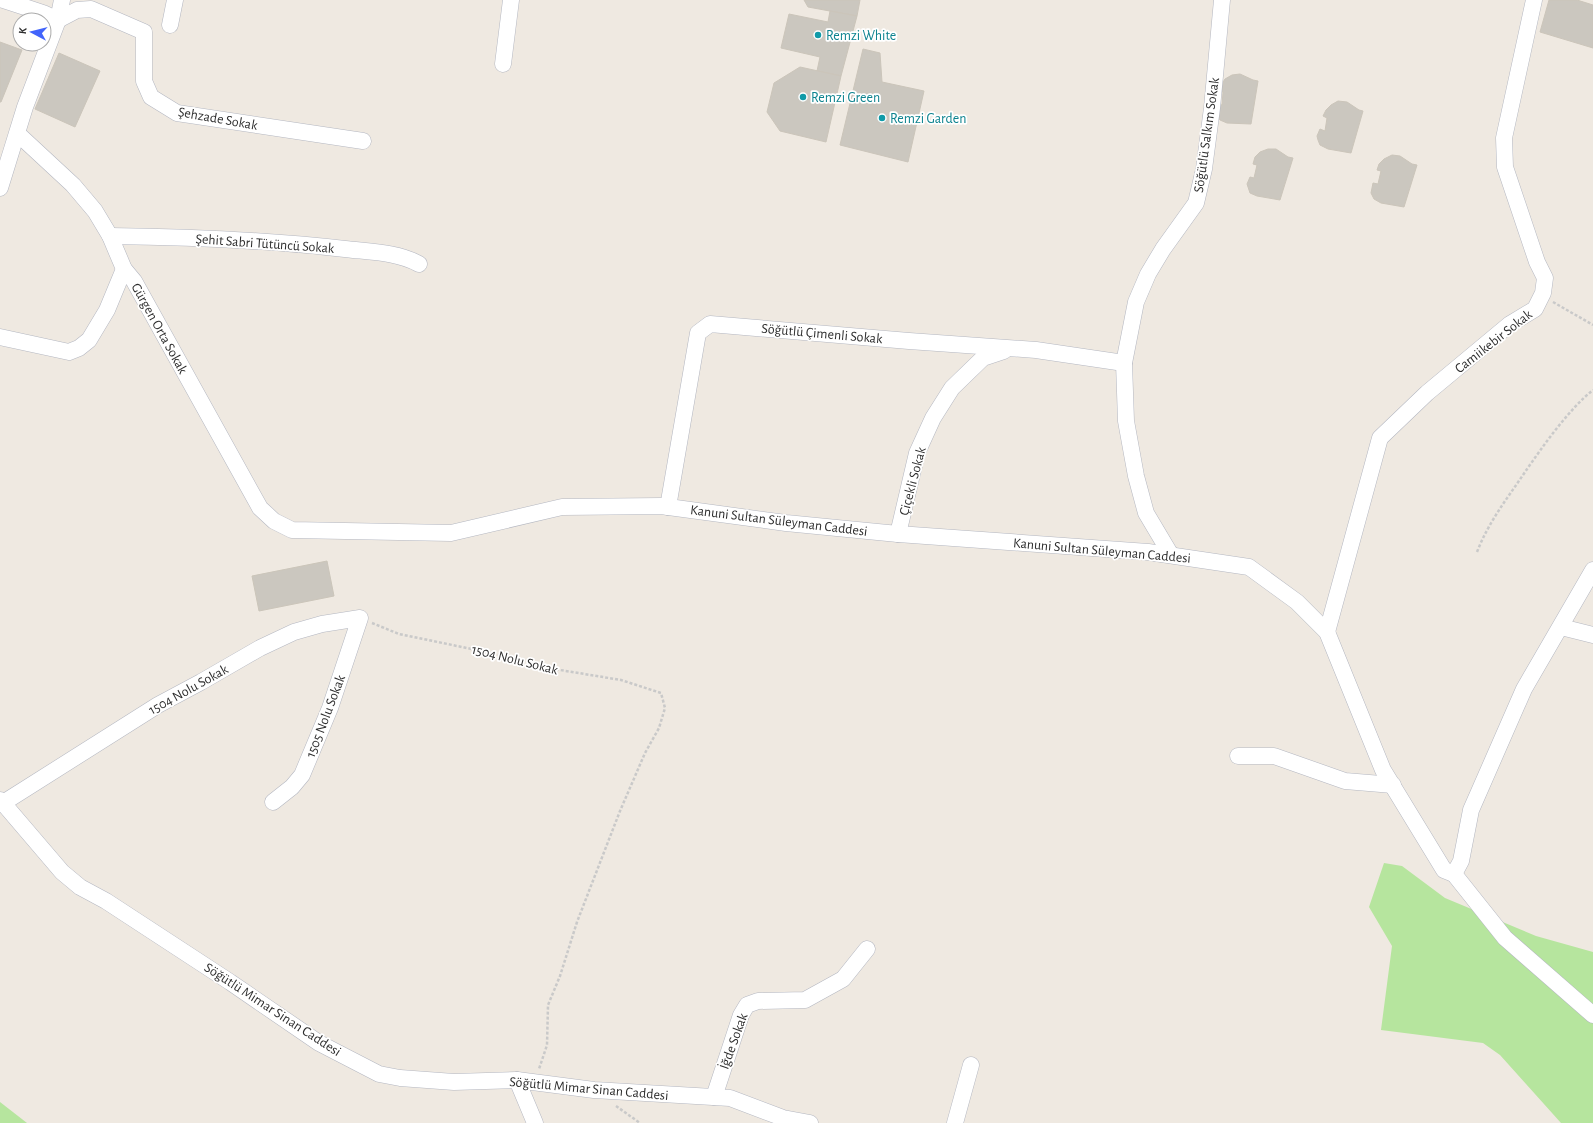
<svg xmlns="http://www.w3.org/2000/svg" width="1593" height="1123" font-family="'Alegreya Sans',sans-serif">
	<rect width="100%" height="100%" fill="#efe9e1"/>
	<!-- green -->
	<g fill="#b6e59e">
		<path d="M1384 863 1402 866 1445 898 1536 936 1593 952V1123H1561L1500 1055 1483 1043 1381 1030 1392 946 1369 907Z"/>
		<path d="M0 1102 27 1123H0Z"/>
	</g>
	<!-- building -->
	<g fill="#cbc7bf" stroke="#cbc5ba">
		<path d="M804 0H860L857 16 808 7Z"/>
		<path d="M1549 0H1577L1593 5V48L1540 32Z"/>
		<path d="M830 11 857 16 841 76 817 71 820 57 781 48 789 14 828 22Z"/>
		<path d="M0 42 22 50 1 102H0Z"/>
		<path d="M863 49 880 53 882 82 924 91 908 162 840 145Z"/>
		<path d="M59 53 100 71 75 127 35 109Z"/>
		<path d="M800 67 841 76 826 142 780 131 767 112 774 83Z"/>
		<path d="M1240 74 1253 80 1258 81 1251 124 1227 123 1220 120 1217 115V104L1222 105 1223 92 1219 91 1221 85 1225 79 1232 75Z"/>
		<path d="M1338 101 1347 102 1359 110 1363 111 1351 153 1328 149 1320 145 1318 140 1317 136 1320 129 1325 131 1327 118 1323 116 1326 110 1331 105Z"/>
		<path d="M1268 149H1276L1288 157 1293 158 1280 200 1257 196 1250 193 1247 184 1250 177 1254 178 1257 165 1253 164 1255 157 1260 152Z"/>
		<path d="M1392 155 1400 156 1412 164 1417 165 1404 207 1381 203 1374 199 1371 193 1373 183 1378 184 1381 171 1377 170 1379 164 1384 159Z"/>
		<path d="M327 561 334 596 259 611 252 576Z"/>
	</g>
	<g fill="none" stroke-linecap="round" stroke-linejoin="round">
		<defs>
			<g id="minor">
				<path d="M3 0 43 13 58 20 77 10 91 9 144 32V81L151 97 177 113 363 141"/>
				<path d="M170 25 175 0"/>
				<path d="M503 64 511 0"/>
				<path d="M18 134 73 185 95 211 110 236 124 269 134 281 260 508 274 521 292 530 451 533 562 507 661 506 786 523 898 534 1148 552 1249 567 1297 602 1327 632 1383 770 1444 870 1454 874 1461 861 1471 810 1524 689 1593 570"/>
				<path d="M0 188 25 107 58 20 62 0"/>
				<path d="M110 236C188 237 267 240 345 249 370 252 397 252 419 264"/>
				<path d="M0 337 69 352 79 348 89 340 107 310 124 269"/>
				<path d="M668 507 698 333 710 324 909 341 1036 350 1124 363"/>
				<path d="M898 534 917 453 933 418 952 388 983 358 1004 351"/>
				<path d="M1171 555 1146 513 1136 476 1126 421 1124 363 1136 302 1148 274 1163 249 1196 203 1204 169 1212 108 1222 0"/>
				<path d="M1561 627 1593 635"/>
				<path d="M1327 632 1380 438 1427 393 1510 324 1535 309 1543 293 1545 278 1537 262 1505 167 1504 138 1534 0"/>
				<path d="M1238 756H1274L1345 781 1393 785"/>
				<path d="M0 800 3 803 158 705 201 682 260 648 294 632 322 624 360 618 330 708 302 775 292 787 273 802"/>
				<path d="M0 802 3 803 62 872 80 887 106 901 230 982 319 1043 379 1074 400 1078 454 1082 517 1080 594 1090 730 1098 783 1118 810 1123"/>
				<path d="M1454 874 1505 938 1593 1015"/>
				<path d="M517 1080 535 1123"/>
				<path d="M714 1097 741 1015 747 1005 758 1001 805 1000 843 979 867 949"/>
				<path d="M955 1123 971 1065"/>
			</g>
		</defs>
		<!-- minor casing -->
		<use href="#minor" stroke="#b4b7c1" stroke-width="17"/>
		<!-- path -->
		<g stroke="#c9c9c9" stroke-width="2.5" stroke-dasharray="3 2" stroke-linecap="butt">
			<path d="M1553 302 1593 325"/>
			<path d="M1477 552C1489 521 1507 499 1525 472 1543 446 1569 409 1593 390"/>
			<path d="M372 623 399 634 520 659 554 669 621 680 661 693 665 708 659 728 645 753 620 811 577 922 560 976 548 1005 547 1045 539 1069"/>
			<path d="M616 1106 640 1123"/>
		</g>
		<!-- minor -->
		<use href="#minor" stroke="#fff" stroke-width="16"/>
	</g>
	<!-- markers -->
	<g fill="#0f9aa8" stroke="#fff" stroke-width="1.5">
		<circle cx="818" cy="35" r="4"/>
		<circle cx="803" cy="97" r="4"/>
		<circle cx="882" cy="118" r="4"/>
	</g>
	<g text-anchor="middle" stroke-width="3.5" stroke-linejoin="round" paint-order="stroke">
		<!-- culture labels -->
		<g font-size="14" fill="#0d838f" stroke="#fff" text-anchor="start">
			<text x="826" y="40">Remzi White</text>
			<text x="811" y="102">Remzi Green</text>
			<text x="890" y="123">Remzi Garden</text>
		</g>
		<!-- street labels -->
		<g font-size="14" fill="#2e2e2e" stroke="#fff">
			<text transform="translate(218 118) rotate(10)" y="5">Şehzade Sokak</text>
			<text transform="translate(1206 135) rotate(-82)" y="5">Söğütlü Salkım Sokak</text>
			<text transform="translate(265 243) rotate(4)" y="5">Şehit Sabri Tütüncü Sokak</text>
			<text transform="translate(160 328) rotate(61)" y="5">Gürgen Orta Sokak</text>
			<text transform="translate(822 333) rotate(5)" y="5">Söğütlü Çimenli Sokak</text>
			<text transform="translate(1493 341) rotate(-38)" y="5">Camiikebir Sokak</text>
			<text transform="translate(912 481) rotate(-75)" y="5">Çiçekli Sokak</text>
			<text transform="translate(779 520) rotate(7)" y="5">Kanuni Sultan Süleyman Caddesi</text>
			<text transform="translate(1102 550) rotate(5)" y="5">Kanuni Sultan Süleyman Caddesi</text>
			<text transform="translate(515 659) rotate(14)" y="5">1504 Nolu Sokak</text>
			<text transform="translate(188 689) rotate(-29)" y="5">1504 Nolu Sokak</text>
			<text transform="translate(325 716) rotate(-69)" y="5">1505 Nolu Sokak</text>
			<text transform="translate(273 1009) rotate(33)" y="5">Söğütlü Mimar Sinan Caddesi</text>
			<text transform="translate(733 1041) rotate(-70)" y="5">İğde Sokak</text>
			<text transform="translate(589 1088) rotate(5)" y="5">Söğütlü Mimar Sinan Caddesi</text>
		</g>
	</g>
	<!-- north arrow -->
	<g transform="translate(32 32) rotate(277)"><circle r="19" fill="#ffffff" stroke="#ababab"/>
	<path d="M0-3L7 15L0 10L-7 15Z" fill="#4264fb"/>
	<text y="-6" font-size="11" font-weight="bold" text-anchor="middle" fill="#2e2e2e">K</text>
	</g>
</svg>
